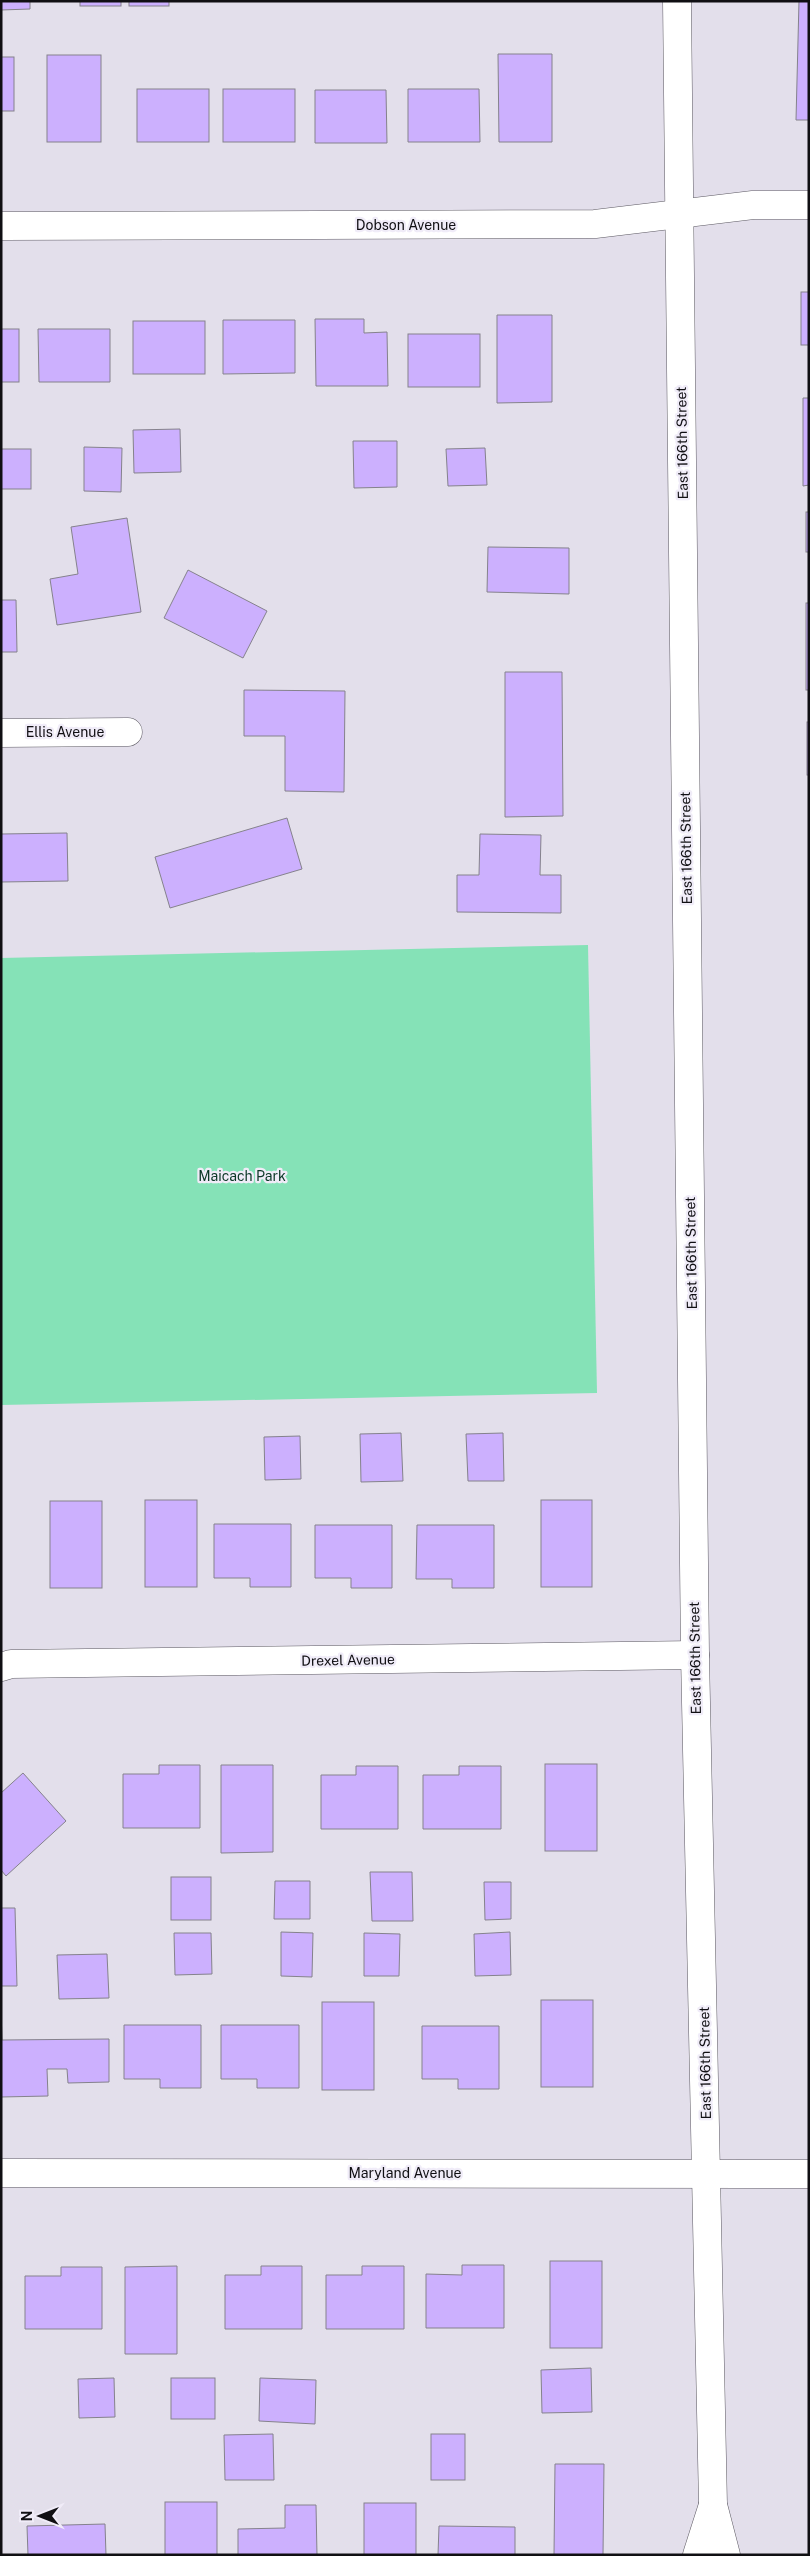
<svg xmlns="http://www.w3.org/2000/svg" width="810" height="2556" font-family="'Public Sans',sans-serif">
	<rect width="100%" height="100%" fill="#e3dfeb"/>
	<!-- green -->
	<path fill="#85e2b7" d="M588 945 597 1393 1 1405V958Z"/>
	<!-- building -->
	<g fill="#ccb0fe" stroke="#85828c">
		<path d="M1 1H30V9L1 10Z"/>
		<rect x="80" y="1" width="41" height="5"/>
		<rect x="129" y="1" width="40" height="5"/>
		<path d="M799 1H809V120H796Z"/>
		<path d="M498 54H552V142H499Z"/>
		<rect x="47" y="55" width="54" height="87"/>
		<rect x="1" y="57" width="13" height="54"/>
		<rect x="137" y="89" width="72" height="53"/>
		<rect x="223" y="89" width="72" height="53"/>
		<path d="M408 89H479L480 142H408Z"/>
		<path d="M315 90H386L387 143H315Z"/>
		<rect x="801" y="292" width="8" height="53"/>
		<path d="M497 315H552V402L497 403Z"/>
		<path d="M315 319H364V333L387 332 388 386H316Z"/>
		<path d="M223 320H295V373L223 374Z"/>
		<rect x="133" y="321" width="72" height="53"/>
		<rect x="1" y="329" width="18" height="53"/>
		<path d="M38 329H110V382H39Z"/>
		<rect x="408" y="334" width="72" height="53"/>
		<path d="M803 398H809V485L803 486Z"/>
		<path d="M180 429 181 472 134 473 133 430Z"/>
		<path d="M353 441H397V487L354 488Z"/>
		<path d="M84 447 122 448 121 492 84 491Z"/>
		<path d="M485 448 487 485 448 486 446 449Z"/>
		<rect x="1" y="449" width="30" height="40"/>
		<rect x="806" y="512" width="3" height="40"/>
		<path d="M127 518 141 612 57 625 50 579 78 574 71 527Z"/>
		<path d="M488 547 569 548V594L487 592Z"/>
		<path d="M188 570 267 611 243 658 164 618Z"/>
		<path d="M1 600H16L17 652H1Z"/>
		<rect x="806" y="603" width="3" height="87"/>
		<path d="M505 672H562L563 816 505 817Z"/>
		<path d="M244 690 345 691 344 792 285 791V736H244Z"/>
		<rect x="807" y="722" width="2" height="53"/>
		<path d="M287 818 302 869 170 908 155 857Z"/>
		<path d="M67 833 68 881 1 882V834Z"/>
		<path d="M480 834 541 835 540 875H561V913L457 912V875H479Z"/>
		<path d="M401 1433 403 1481 361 1482 360 1434Z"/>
		<path d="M503 1433 504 1481H468L466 1434Z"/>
		<path d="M300 1436 301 1479 265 1480 264 1437Z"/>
		<rect x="145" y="1500" width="52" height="87"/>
		<rect x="541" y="1500" width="51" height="87"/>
		<rect x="50" y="1501" width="52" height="87"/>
		<path d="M214 1524H291V1587H250V1578H214Z"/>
		<path d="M315 1525H392V1588H351V1578H315Z"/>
		<path d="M417 1525H494V1588H452V1579H416Z"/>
		<rect x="545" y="1764" width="52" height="87"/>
		<path d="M159 1765H200V1828H123V1774H159Z"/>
		<path d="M221 1765H273V1852L221 1853Z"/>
		<path d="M356 1766H398V1829H321V1775H356Z"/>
		<path d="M459 1766H501V1829H423V1775H459Z"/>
		<path d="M23 1773 66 1821 6 1876 1 1870V1793Z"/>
		<path d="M370 1872H412L413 1921H372Z"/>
		<rect x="171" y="1877" width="40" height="43"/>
		<path d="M275 1881H310V1919H274Z"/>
		<path d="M484 1882H511V1919L485 1920Z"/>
		<path d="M1 1908H15L17 1986H1Z"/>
		<path d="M281 1932 313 1933 312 1977 281 1976Z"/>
		<path d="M510 1932 511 1975 475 1976 474 1934Z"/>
		<path d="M174 1933H211L212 1974 175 1975Z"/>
		<path d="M364 1933 400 1934 399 1976H364Z"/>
		<path d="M107 1954 109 1998 59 1999 57 1955Z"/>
		<rect x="541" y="2000" width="52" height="87"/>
		<rect x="322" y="2002" width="52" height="88"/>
		<path d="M1 2010 2 2040 109 2039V2082L68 2083 67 2069H47L48 2096 1 2097Z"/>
		<path d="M124 2025H201V2088H160V2079H124Z"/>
		<path d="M221 2025H299V2088H257V2079H221Z"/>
		<path d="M422 2026H499V2089H458V2079H422Z"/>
		<rect x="550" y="2261" width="52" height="87"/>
		<path d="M462 2265H504V2328H426V2274L462 2275Z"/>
		<path d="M177 2266V2354H125V2267Z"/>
		<path d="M261 2266H302V2329H225V2275H261Z"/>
		<path d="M362 2266H404V2329H326V2275H362Z"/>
		<path d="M61 2267H102V2329H25V2276H61Z"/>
		<path d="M591 2368 592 2412 542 2413 541 2370Z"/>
		<path d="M114 2378 115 2417 79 2418 78 2379Z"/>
		<rect x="171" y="2378" width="44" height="41"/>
		<path d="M260 2378 316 2380 315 2424 259 2421Z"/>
		<path d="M273 2434 274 2480H225L224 2435Z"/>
		<rect x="431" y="2434" width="34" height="46"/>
		<path d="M555 2464H604L603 2555H554Z"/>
		<rect x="165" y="2502" width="52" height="53"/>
		<rect x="364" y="2503" width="52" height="52"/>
		<path d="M285 2505H316L317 2555H238V2529L285 2528Z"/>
		<path d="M105 2524 106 2555H28L27 2526Z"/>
		<path d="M439 2526 515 2527V2555H438Z"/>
	</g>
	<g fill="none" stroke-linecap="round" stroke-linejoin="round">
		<defs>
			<g id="minor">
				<path d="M677 1 695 1655 713 2505 726 2555"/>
				<path d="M1 226 595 224 753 205H809"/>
				<path d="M1 733 128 732"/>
				<path d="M1 1667 11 1664 695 1655"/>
				<path d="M1 2173 809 2174"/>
				<path d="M697 2555 713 2505"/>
			</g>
		</defs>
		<!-- minor casing -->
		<use href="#minor" stroke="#5c5962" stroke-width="29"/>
		<!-- minor -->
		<use href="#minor" stroke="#fff" stroke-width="28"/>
	</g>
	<g text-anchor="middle" stroke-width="4.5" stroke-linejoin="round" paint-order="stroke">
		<!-- street labels -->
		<g font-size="14" fill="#100f13" stroke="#f0ecf8">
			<text x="406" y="230">Dobson Avenue</text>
			<text transform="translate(682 443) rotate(-91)" y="5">East 166th Street</text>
			<text x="65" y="737">Ellis Avenue</text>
			<text transform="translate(686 848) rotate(-91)" y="5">East 166th Street</text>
			<text transform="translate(691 1253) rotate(-91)" y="5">East 166th Street</text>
			<text transform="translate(695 1658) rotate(-91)" y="5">East 166th Street</text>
			<text transform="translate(348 1660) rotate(-1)" y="5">Drexel Avenue</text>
			<text transform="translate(705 2063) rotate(-91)" y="5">East 166th Street</text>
			<text x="405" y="2178">Maryland Avenue</text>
		</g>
		<!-- park labels -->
		<g font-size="14" fill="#0b3726" stroke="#f0ecf8">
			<text x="242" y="1181">Maicach Park</text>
		</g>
	</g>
	<!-- border -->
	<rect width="810" height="2556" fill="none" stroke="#100f13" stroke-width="5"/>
	<!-- north arrow -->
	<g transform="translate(40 2516) rotate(270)" stroke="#f0ecf8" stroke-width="4" paint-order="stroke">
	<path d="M0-4L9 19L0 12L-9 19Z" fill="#100f13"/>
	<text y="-8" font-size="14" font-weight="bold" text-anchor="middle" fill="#100f13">N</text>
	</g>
</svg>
